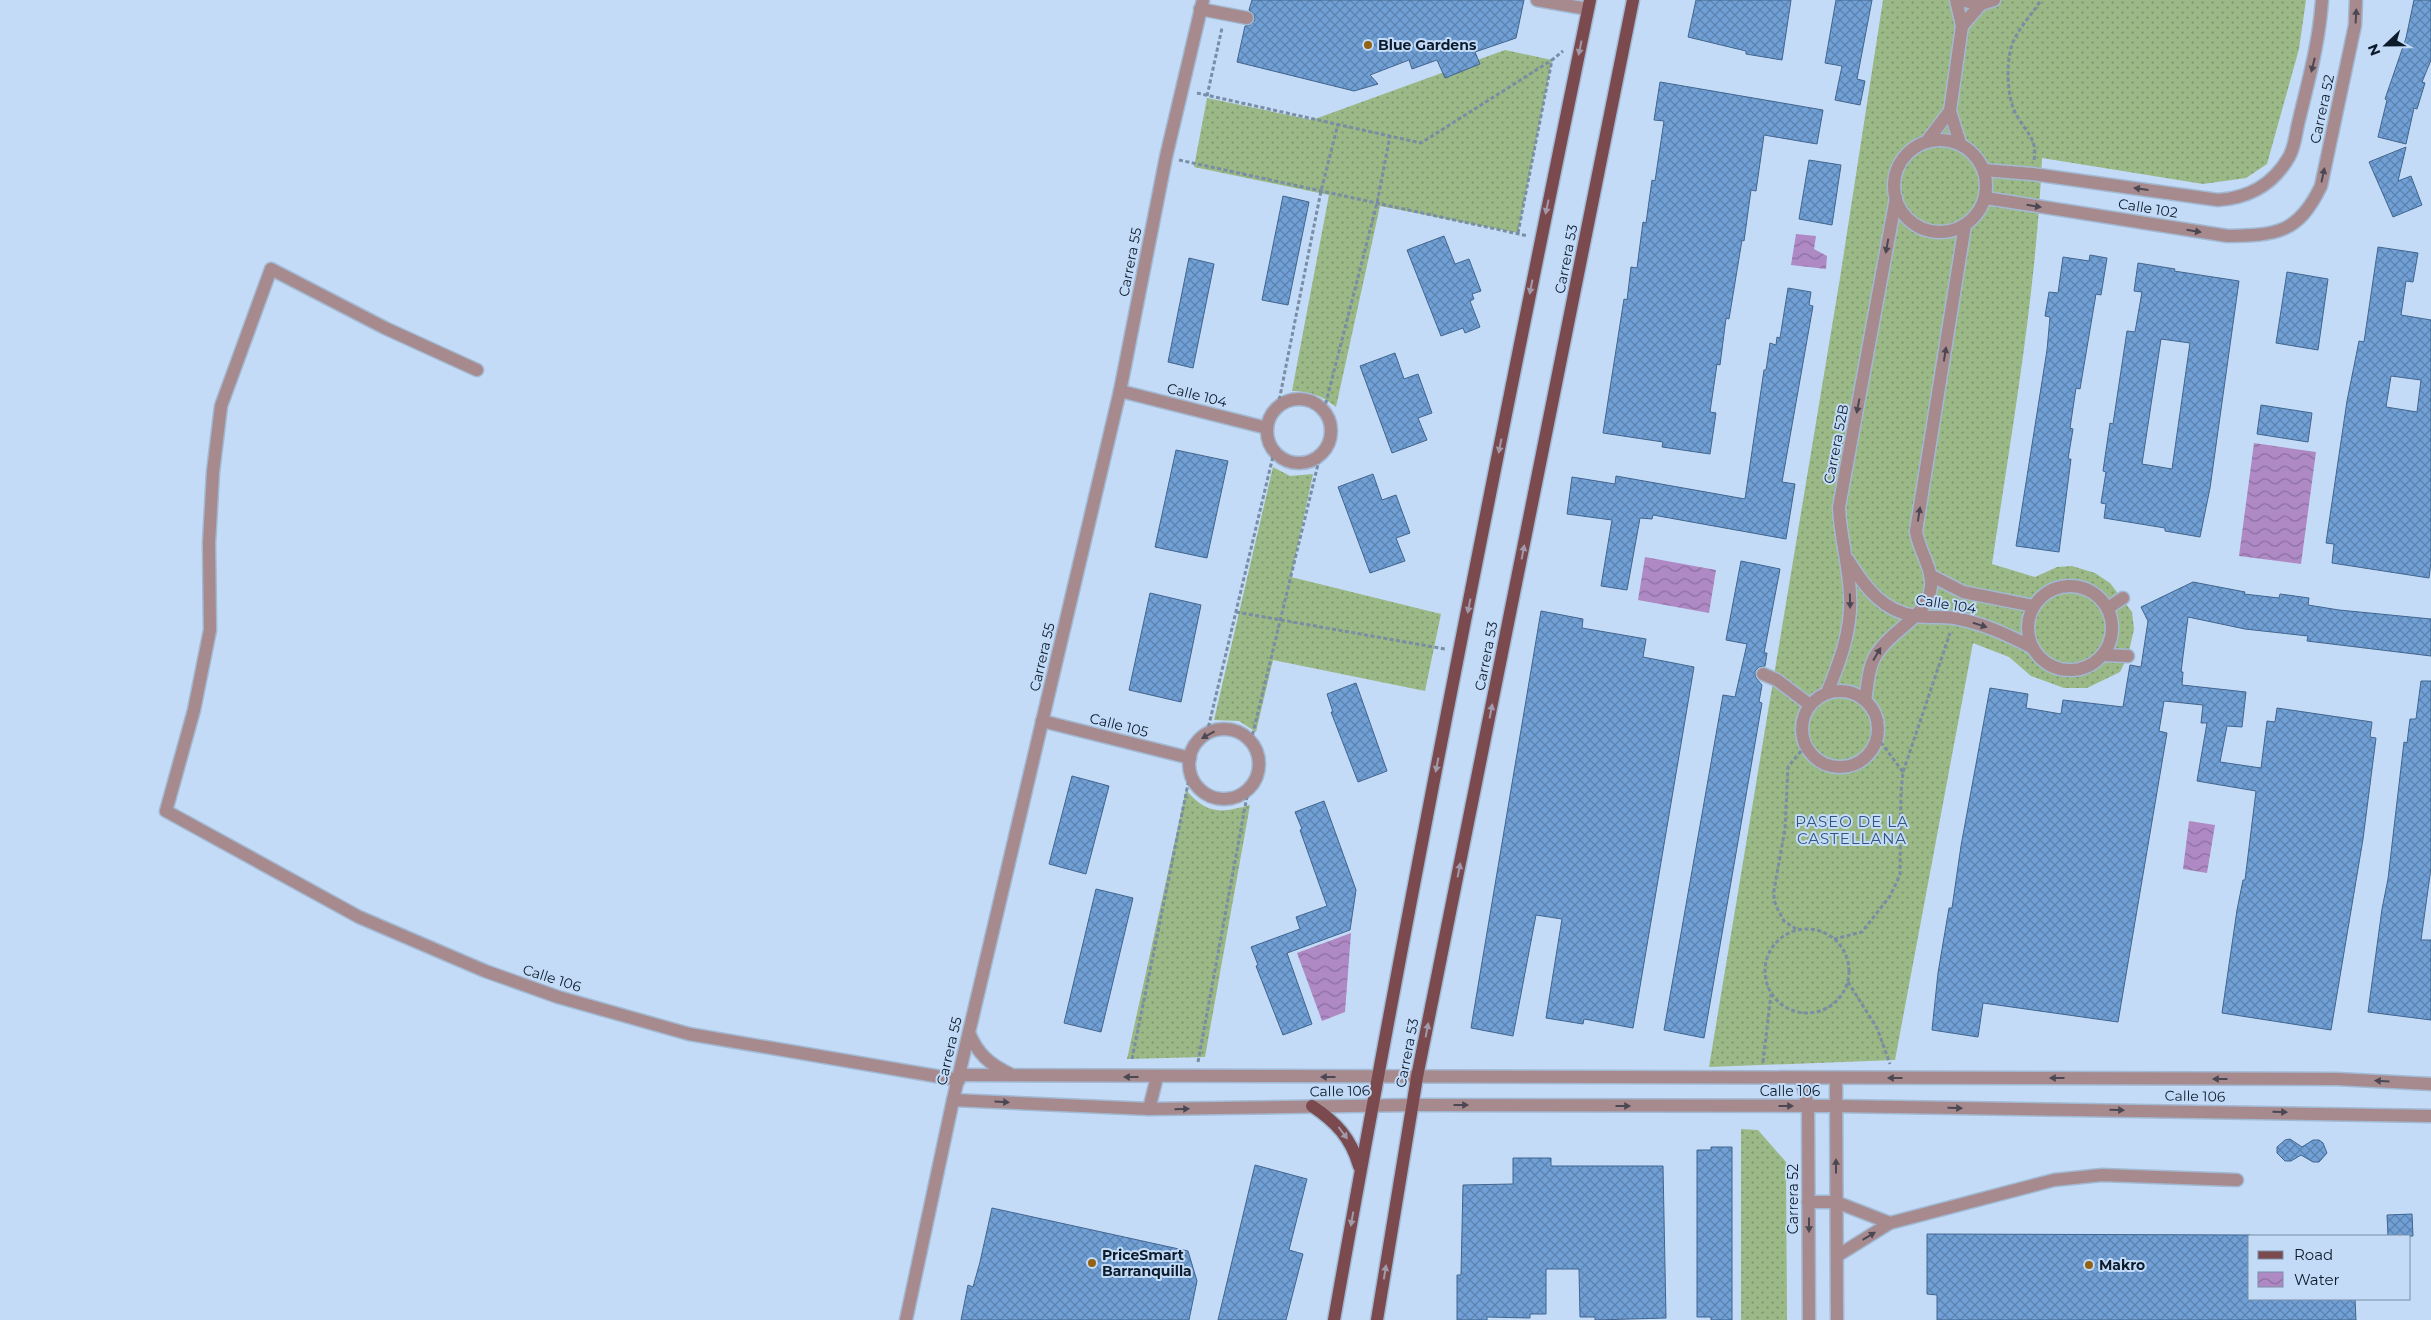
<svg xmlns="http://www.w3.org/2000/svg" width="2431" height="1320" font-family="Montserrat,sans-serif">
	<defs>
		<pattern id="grass-dots" width="8" height="8" patternUnits="userSpaceOnUse" patternTransform="scale(1.25)"><rect width="8" height="8" fill="#9bb887"/><path d="M2 2h.1M6 6h.1" fill="none" stroke="#7d956f" stroke-width="1.8" stroke-linecap="round"/></pattern>
		<pattern id="water-waves" width="16" height="10" patternUnits="userSpaceOnUse" patternTransform="scale(1.25)"><rect width="16" height="10" fill="#ae89c4"/><path d="M0 5q4-4 8 0t8 0" fill="none" stroke="#8c6fa0"/></pattern>
		<pattern id="building-cross-hatch" width="8" height="8" patternUnits="userSpaceOnUse" patternTransform="scale(1.25)"><rect width="8" height="8" fill="#71a0d6"/><path d="M0 0l8 8M0 8l8-8" fill="none" stroke="#5b82ae"/></pattern>
	</defs>
	<rect width="100%" height="100%" fill="#c3dbf7"/>
	<!-- grass -->
	<g fill="url(#grass-dots)">
		<path d="M1883 0H2306L2299 49 2267 164 2246 178 2203 184 2042 158C2036 294 2012 429 1992 564L2035 577 2057 567 2072 566 2095 573 2110 583 2132 612 2134 629 2128 656 2120 672 2087 688H2064L2031 676 2009 657 1973 643 1895 1060 1709 1067 1840 278Z"/>
		<path d="M1505 50 1552 60 1518 233 1380 206 1336 407C1323 396 1309 391 1292 391L1329 195 1194 167 1207 98 1312 120Z"/>
		<path d="M1273 467 1290 476 1313 474 1291 577 1441 614 1425 691 1273 660 1256 732 1239 721 1214 720Z"/>
		<path d="M1186 790C1207 815 1221 813 1250 805L1205 1057 1127 1059Z"/>
		<path d="M1741 1129 1758 1130 1786 1162 1787 1320H1741Z"/>
	</g>
	<!-- water -->
	<g fill="url(#water-waves)">
		<path d="M1796 234 1816 236 1814 249 1827 256 1826 269 1791 265Z"/>
		<path d="M2254 443 2316 452 2301 564 2239 556Z"/>
		<path d="M1645 557 1716 570 1709 613 1638 600Z"/>
		<path d="M2189 821 2215 825 2207 873 2183 869Z"/>
		<path d="M1351 933 1345 1012 1322 1021 1297 953Z"/>
	</g>
	<!-- building -->
	<g fill="url(#building-cross-hatch)" stroke="#41658e" fill-rule="evenodd">
		<path d="M1252 0H1524L1516 38 1475 52 1480 64 1445 78 1437 60 1412 69 1409 60 1370 75 1378 84 1354 91 1237 62 1245 26 1250 25 1255 20 1254 15 1249 10Z"/>
		<path d="M1696 0H1791L1782 60 1746 54V51L1688 37Z"/>
		<path d="M1836 0H1872L1857 79 1865 81 1860 105 1835 100 1842 66 1825 63Z"/>
		<path d="M2414 0H2431V60L2422 82 2425 83 2417 109 2414 108 2406 144 2378 137 2387 100 2385 99 2406 38Z"/>
		<path d="M1660 82 1823 110 1817 144 1764 135 1756 191 1751 190 1744 241 1742 240 1729 319 1726 318 1720 365 1717 364 1710 412 1716 413 1710 454 1662 447 1663 442 1603 433 1624 299 1627 300 1631 267 1637 268 1643 222 1646 223 1652 180 1655 181 1664 121 1654 120Z"/>
		<path d="M2406 147 2398 181 2411 176 2422 205 2393 217 2369 162Z"/>
		<path d="M1809 160 1841 165 1832 225 1799 219Z"/>
		<path d="M1283 196 1309 202 1288 305 1262 300Z"/>
		<path d="M1444 236 1455 264 1469 259 1481 291 1472 294 1474 299 1470 301 1480 327 1465 333 1463 328 1441 336 1407 250Z"/>
		<path d="M2378 247 2418 253 2413 282 2406 281 2401 315 2431 320V562L2429 578 2332 563 2334 544 2326 543 2347 401 2359 341 2364 342ZM2391 376 2421 380 2417 412 2386 407Z"/>
		<path d="M2090 255 2107 258 2101 295 2096 294 2080 389 2076 388 2070 428 2073 429 2068 459H2071L2059 552 2016 546 2047 350 2050 317 2045 316 2049 292 2058 293 2063 257 2089 261Z"/>
		<path d="M1189 258 1214 264 1193 368 1168 362Z"/>
		<path d="M2138 263 2175 269 2174 271 2239 281 2210 488 2200 537 2165 531V528L2104 518 2106 504 2101 503 2106 472 2103 471 2110 423 2113 424 2127 331 2135 332 2142 292 2134 291ZM2161 339 2190 343 2172 469 2142 464Z"/>
		<path d="M2287 272 2328 279 2318 350 2276 343Z"/>
		<path d="M1788 288 1811 292 1809 305 1813 306 1782 482 1795 484 1786 539 1653 515 1652 519 1640 518 1627 590 1601 586 1612 520 1567 514 1572 477 1615 484 1616 476 1745 499 1764 370H1766L1770 343 1776 345 1777 337 1780 338Z"/>
		<path d="M1395 353 1404 379 1418 374 1432 413 1418 418 1427 440 1392 453 1360 366Z"/>
		<path d="M2261 405 2312 413 2308 442 2257 434Z"/>
		<path d="M1176 450 1228 461 1207 558 1155 547Z"/>
		<path d="M1373 474 1382 500 1396 495 1410 533 1396 538 1405 561 1370 573 1338 487Z"/>
		<path d="M1741 561 1780 569 1764 653H1767L1765 666 1759 667 1755 671 1756 678 1762 685 1759 702 1762 703 1704 1038 1664 1030 1723 695 1735 697 1747 644 1726 640Z"/>
		<path d="M2193 582 2245 592 2244 594 2279 598 2280 594 2309 598 2308 605 2339 610 2431 619V656L2307 641 2308 636 2245 629 2188 617 2181 672H2183L2182 685 2246 692 2242 727 2227 726 2220 762 2261 768 2267 721 2275 722 2277 708 2372 722 2370 737 2376 738 2363 839 2331 1030 2222 1013 2237 910 2243 880H2245L2256 791 2197 781 2207 723H2201L2203 705 2164 701 2159 731 2167 733 2118 1022 1983 1003 1978 1037 1932 1030 1938 973 1949 908H1952L1961 846 1990 688 2028 694 2026 708 2061 714 2063 700 2123 707 2130 665 2141 667 2148 621 2141 607Z"/>
		<path d="M1150 593 1201 605 1181 702 1129 690Z"/>
		<path d="M1541 611 1583 619 1582 628 1646 639 1643 657 1694 667 1633 1028 1584 1019 1583 1024 1546 1018 1562 919 1536 915 1513 1036 1471 1028Z"/>
		<path d="M2421 681H2431V868L2421 940H2431V1020L2368 1012 2382 909 2388 879 2404 742 2407 743 2410 719H2416Z"/>
		<path d="M1356 683 1387 771 1358 782 1331 712H1333L1327 694Z"/>
		<path d="M1072 776 1109 786 1086 874 1049 864Z"/>
		<path d="M1324 801 1356 890 1350 930 1287 953 1312 1024 1283 1035 1256 966 1258 965 1251 947 1300 929 1296 917 1327 906 1300 830 1302 829 1295 812Z"/>
		<path d="M1096 889 1133 898 1101 1032 1064 1023Z"/>
		<path d="M2290 1139 2302 1147 2313 1140H2319L2323 1143 2327 1153 2319 1162H2313L2301 1155 2291 1161H2285L2277 1153V1147L2285 1140Z"/>
		<path d="M1711 1147H1732V1320H1711V1317H1697V1150H1711Z"/>
		<path d="M1513 1158H1551V1166H1663L1666 1318 1595 1320V1317H1580L1579 1269H1546V1314H1530V1318L1487 1317V1320H1457V1275H1461L1463 1185 1513 1184Z"/>
		<path d="M1255 1165 1307 1179 1289 1250 1303 1254 1286 1320H1218Z"/>
		<path d="M992 1208 1188 1251 1197 1281 1189 1320H961L968 1285 973 1287 980 1262Z"/>
		<path d="M2412 1214 2413 1236H2388L2387 1215Z"/>
		<path d="M1927 1234 2250 1235V1299H2355L2356 1320H1937V1295L1927 1294Z"/>
	</g>
	<g fill="none" stroke-linecap="round" stroke-linejoin="round">
		<defs>
			<g id="minor">
				<path d="M1537 0 1588 9"/>
				<path d="M1956 0 1962 26 1950 111 1960 143"/>
				<path d="M1960 0 1981 4 1994 0"/>
				<path d="M1200 9 1247 18"/>
				<path d="M1962 26 1981 4"/>
				<circle cx="1940" cy="186" r="46"/>
				<path d="M1927 141 1950 111"/>
				<path d="M1984 170 2032 174 2218 200C2249 198 2273 185 2289 157 2295 147 2296 131 2299 120 2309 78 2319 43 2322 0"/>
				<path d="M1986 198 2228 236C2276 235 2298 234 2321 186L2355 25 2356 0"/>
				<path d="M477 370 385 328 271 269 221 406 213 472 209 543 210 630 194 710 166 811 359 917 485 971 558 997 689 1034 959 1080"/>
				<path d="M1120 391 1267 428"/>
				<circle cx="1299" cy="431" r="32"/>
				<path d="M1848 560C1864 586 1883 612 1916 616 1929 618 1942 616 1954 618 1983 623 2008 635 2033 648"/>
				<path d="M1930 575 1963 592 2034 606"/>
				<circle cx="2070" cy="628" r="42"/>
				<path d="M2108 608 2123 598"/>
				<path d="M2103 655 2128 656"/>
				<path d="M1763 674 1777 680 1810 705"/>
				<circle cx="1840" cy="729" r="38"/>
				<path d="M1827 693C1840 661 1852 630 1850 595 1849 565 1840 537 1839 507L1896 198"/>
				<path d="M1865 700C1868 684 1868 665 1878 652 1893 629 1927 617 1931 587 1933 568 1918 549 1916 531L1965 225"/>
				<path d="M1042 721 1190 758"/>
				<circle cx="1224" cy="764" r="35"/>
				<path d="M969 1033C978 1054 989 1064 1010 1074"/>
				<path d="M961 1075 2337 1079 2431 1084"/>
				<path d="M1801 1078 1808 1106 1809 1320"/>
				<path d="M1836 1078 1837 1320"/>
				<path d="M953 1100 1149 1109 1412 1105 1836 1106 2431 1116"/>
				<path d="M1149 1109 1157 1077"/>
				<path d="M1808 1202H1836L1890 1223"/>
				<path d="M1837 1256 1890 1223 2054 1180 2102 1175 2237 1180"/>
				<path d="M906 1320 953 1100 1120 391 1166 157 1203 0"/>
			</g>
			<g id="major">
				<path d="M1312 1106C1336 1122 1351 1138 1359 1166"/>
				<path d="M1334 1320C1412 879 1500 439 1590 0"/>
				<path d="M1377 1320 1417 1077 1633 0"/>
			</g>
		</defs>
		<!-- minor casing -->
		<use href="#minor" stroke="#a2b9d3" stroke-width="15"/>
		<!-- major casing -->
		<use href="#major" stroke="#a2b9d3" stroke-width="15"/>
		<!-- path -->
		<g stroke="#798da5" stroke-width="3" stroke-dasharray="4 2.5" stroke-linecap="butt">
			<path d="M1197 93 1421 143 1552 60"/>
			<path d="M1207 96 1222 28"/>
			<path d="M1179 160 1528 236"/>
			<path d="M2034 160C2038 140 2026 132 2017 116 2006 99 2005 55 2015 38 2022 24 2033 13 2041 0"/>
			<path d="M1518 233 1552 60 1563 51"/>
			<path d="M1278 406 1321 191 1338 124"/>
			<path d="M1324 410 1377 203 1390 136"/>
			<path d="M1236 612 1445 649"/>
			<path d="M1207 733 1274 452"/>
			<path d="M1877 737 1903 772"/>
			<path d="M1251 741 1320 456"/>
			<circle cx="1807" cy="971" r="42"/>
			<path d="M1796 929 1784 921 1778 910 1774 900V890L1785 829 1788 767 1806 745"/>
			<path d="M1834 939 1862 932 1890 896 1900 875 1901 792 1903 772 1950 633"/>
			<path d="M1848 982 1877 1028 1890 1064"/>
			<path d="M1132 1059 1190 774"/>
			<path d="M1198 1062 1248 791"/>
			<path d="M1763 1062 1771 994"/>
		</g>
		<!-- minor -->
		<use href="#minor" stroke="#a78a8d" stroke-width="12"/>
		<!-- major -->
		<use href="#major" stroke="#7a4a4f" stroke-width="12"/>
	</g>
	<!-- one-way arrows -->
	<defs><path id="oneway-solid" d="M-6-.8H1V-3.2L6.5 0L1 3.2V.8H-6Z" transform="scale(1.25)"/></defs>
	<g fill="#4b4853">
		<use href="#oneway-solid" transform="translate(2356 16) rotate(-87)"/>
		<use href="#oneway-solid" transform="translate(2313 65) rotate(104)"/>
		<use href="#oneway-solid" transform="translate(2323 175) rotate(-78)"/>
		<use href="#oneway-solid" transform="translate(2141 189) rotate(-172)"/>
		<use href="#oneway-solid" transform="translate(2034 206) rotate(9)"/>
		<use href="#oneway-solid" transform="translate(2194 231) rotate(9)"/>
		<use href="#oneway-solid" transform="translate(1887 246) rotate(100)"/>
		<use href="#oneway-solid" transform="translate(1945 354) rotate(-81)"/>
		<use href="#oneway-solid" transform="translate(1858 406) rotate(101)"/>
		<use href="#oneway-solid" transform="translate(1919 514) rotate(-81)"/>
		<use href="#oneway-solid" transform="translate(1850 601) rotate(89)"/>
		<use href="#oneway-solid" transform="translate(1980 625) rotate(17)"/>
		<use href="#oneway-solid" transform="translate(1877 654) rotate(-59)"/>
		<use href="#oneway-solid" transform="translate(1208 735) rotate(151)"/>
		<use href="#oneway-solid" transform="translate(1131 1077) rotate(-180)"/>
		<use href="#oneway-solid" transform="translate(1328 1077) rotate(-180)"/>
		<use href="#oneway-solid" transform="translate(1895 1078) rotate(-180)"/>
		<use href="#oneway-solid" transform="translate(2057 1078) rotate(-180)"/>
		<use href="#oneway-solid" transform="translate(2220 1079) rotate(-180)"/>
		<use href="#oneway-solid" transform="translate(2382 1081) rotate(-177)"/>
		<use href="#oneway-solid" transform="translate(1002 1102) rotate(3)"/>
		<use href="#oneway-solid" transform="translate(1461 1105)"/>
		<use href="#oneway-solid" transform="translate(1623 1106)"/>
		<use href="#oneway-solid" transform="translate(1786 1106)"/>
		<use href="#oneway-solid" transform="translate(1955 1108) rotate(1)"/>
		<use href="#oneway-solid" transform="translate(1182 1109) rotate(-1)"/>
		<use href="#oneway-solid" transform="translate(2117 1110) rotate(1)"/>
		<use href="#oneway-solid" transform="translate(2280 1112) rotate(1)"/>
		<use href="#oneway-solid" transform="translate(1836 1166) rotate(-90)"/>
		<use href="#oneway-solid" transform="translate(1809 1225) rotate(90)"/>
		<use href="#oneway-solid" transform="translate(1869 1236) rotate(-31)"/>
	</g>
	<g fill="#a29aab">
		<use href="#oneway-solid" transform="translate(1580 48) rotate(102)"/>
		<use href="#oneway-solid" transform="translate(1547 207) rotate(102)"/>
		<use href="#oneway-solid" transform="translate(1531 287) rotate(101)"/>
		<use href="#oneway-solid" transform="translate(1500 446) rotate(101)"/>
		<use href="#oneway-solid" transform="translate(1523 552) rotate(-79)"/>
		<use href="#oneway-solid" transform="translate(1469 606) rotate(101)"/>
		<use href="#oneway-solid" transform="translate(1491 711) rotate(-79)"/>
		<use href="#oneway-solid" transform="translate(1437 765) rotate(101)"/>
		<use href="#oneway-solid" transform="translate(1459 870) rotate(-79)"/>
		<use href="#oneway-solid" transform="translate(1427 1030) rotate(-79)"/>
		<use href="#oneway-solid" transform="translate(1343 1133) rotate(53)"/>
		<use href="#oneway-solid" transform="translate(1352 1219) rotate(100)"/>
		<use href="#oneway-solid" transform="translate(1385 1272) rotate(-81)"/>
	</g>
	<!-- markers -->
	<g fill="#936213" stroke="#c3dbf7" stroke-width="2">
		<circle cx="1368" cy="45" r="5"/>
		<circle cx="1092" cy="1263" r="5"/>
		<circle cx="2089" cy="1265" r="5"/>
	</g>
	<g text-anchor="middle" stroke-width="4" stroke-linejoin="round" paint-order="stroke">
		<!-- poi labels -->
		<g font-size="14" font-weight="bold" fill="#0d1c2d" stroke="#c3dbf7" text-anchor="start">
			<text x="1378" y="50">Blue Gardens</text>
			<text x="1102" y="1260">PriceSmart<tspan x="1102" dy="16">Barranquilla</tspan></text>
			<text x="2099" y="1270">Makro</text>
		</g>
		<!-- street labels -->
		<g font-size="14" fill="#0d1c2d" stroke="#c3dbf7">
			<text transform="translate(2322 109) rotate(-78)" y="5">Carrera 52</text>
			<text transform="translate(2148 208) rotate(9)" y="5">Calle 102</text>
			<text transform="translate(1566 259) rotate(-79)" y="5">Carrera 53</text>
			<text transform="translate(1130 262) rotate(-79)" y="5">Carrera 55</text>
			<text transform="translate(1197 395) rotate(14)" y="5">Calle 104</text>
			<text transform="translate(1836 444) rotate(-79)" y="5">Carrera 52B</text>
			<text transform="translate(1946 604) rotate(9)" y="5">Calle 104</text>
			<text transform="translate(1486 656) rotate(-79)" y="5">Carrera 53</text>
			<text transform="translate(1042 657) rotate(-77)" y="5">Carrera 55</text>
			<text transform="translate(1119 725) rotate(14)" y="5">Calle 105</text>
			<text transform="translate(552 978) rotate(18)" y="5">Calle 106</text>
			<text transform="translate(949 1051) rotate(-77)" y="5">Carrera 55</text>
			<text transform="translate(1407 1053) rotate(-79)" y="5">Carrera 53</text>
			<text transform="translate(1340 1091) rotate(-1)" y="5">Calle 106</text>
			<text x="1790" y="1096">Calle 106</text>
			<text transform="translate(2195 1096) rotate(1)" y="5">Calle 106</text>
			<text transform="translate(1793 1199) rotate(-90)" y="5">Carrera 52</text>
		</g>
		<!-- neighbourhood labels -->
		<g font-size="15" letter-spacing="1" fill="#33567e" stroke="#c3dbf7">
			<text x="1852" y="827">PASEO DE LA<tspan x="1852" dy="17">CASTELLANA</tspan></text>
		</g>
	</g>
	<!-- legend -->
	<rect x="2248" y="1235" width="162" height="65" fill="#c3dbf7" stroke="#7a8fa6"/>
	<rect x="2258" y="1251" width="25" height="8" fill="#7a4a4f" stroke="#7a8fa6"/>
	<text x="2294" y="1260" font-size="15" fill="#0d1c2d">Road</text>
	<rect x="2258" y="1272" width="25" height="15" fill="url(#water-waves)" stroke="#7a8fa6"/>
	<text x="2294" y="1285" font-size="15" fill="#0d1c2d">Water</text>
	<!-- north arrow -->
	<g transform="translate(2386 45) rotate(248)" stroke="#c3dbf7" stroke-width="4" paint-order="stroke">
	<path d="M0-4L9 19L0 12L-9 19Z" fill="#0d1c2d"/>
	<text y="-8" font-size="14" font-weight="bold" text-anchor="middle" fill="#0d1c2d">N</text>
	</g>
</svg>
